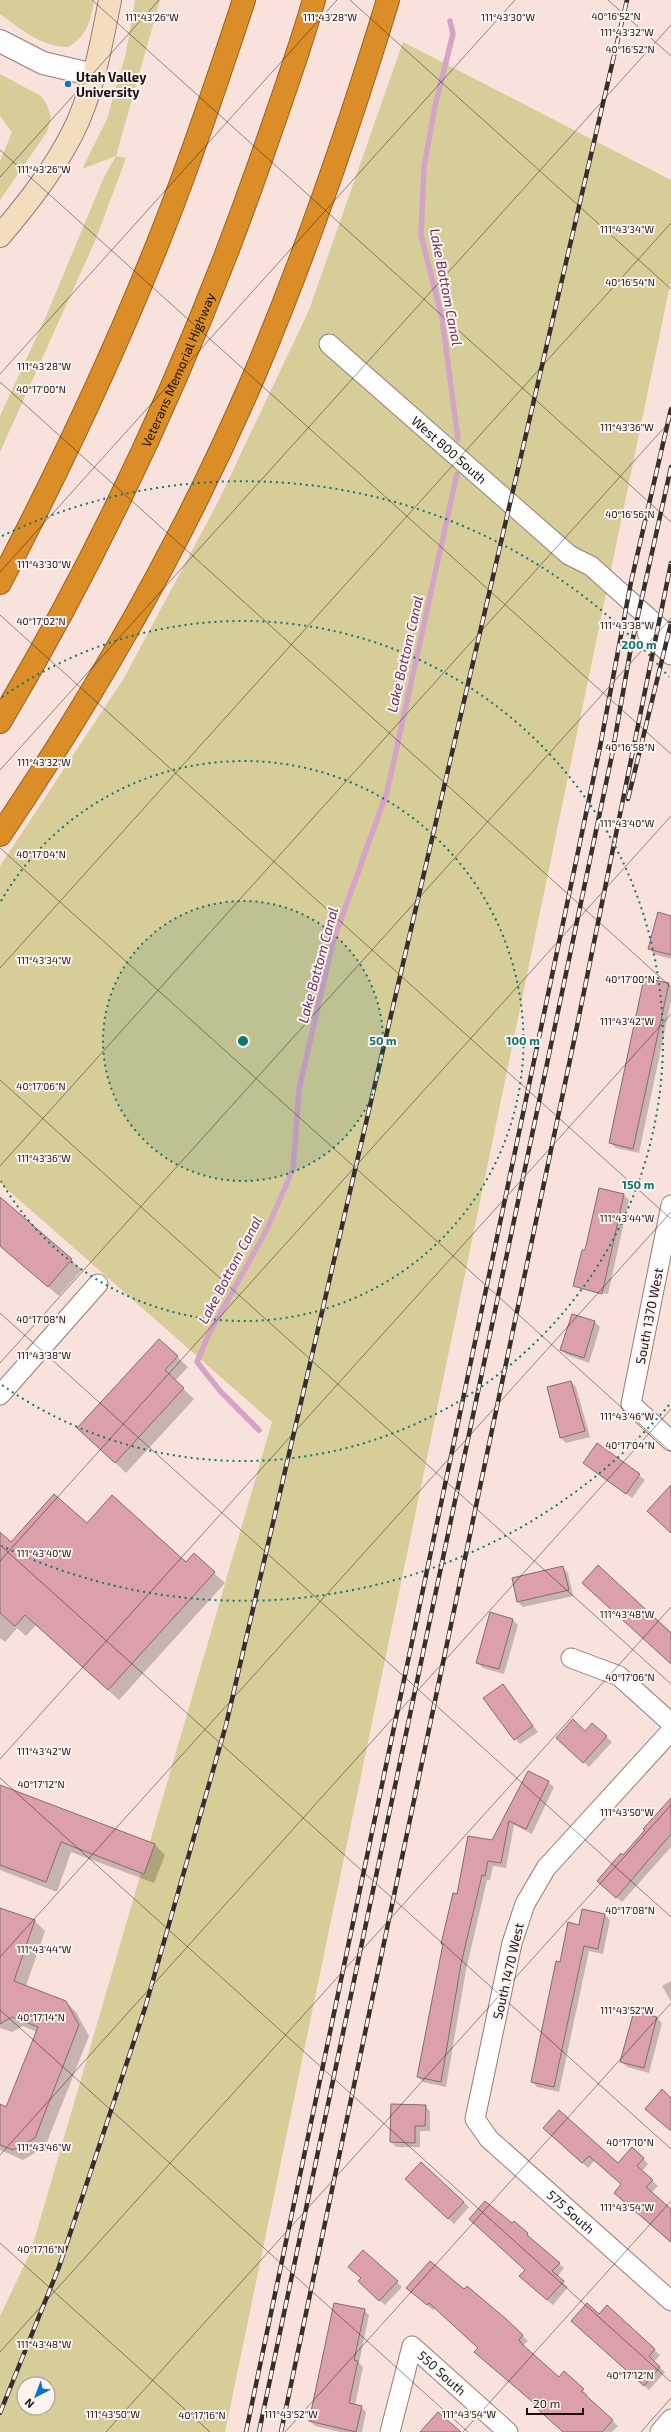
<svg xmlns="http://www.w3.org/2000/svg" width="671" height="2432" font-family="'Exo 2',sans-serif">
	<rect width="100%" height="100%" fill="#f9e2db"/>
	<!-- green -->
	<g fill="#d7cd99" fill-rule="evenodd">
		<path d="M0 0H94C91 21 87 36 68 47 41 47 21 29 0 14Z"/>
		<path d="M135 0H160L116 156 126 158 95 241 0 452V416L47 314 104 177 116 156 82 169 107 119 126 53Z"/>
		<path d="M403 42 671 180V280L225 2432H0V2316L31 2251 272 1422 0 1183V866L124 678 218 502 309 310ZM24 2384H48V2408H24Z"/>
		<path d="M0 74 41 96 47 105 51 117 47 132 0 200V161L12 132 0 116Z"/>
	</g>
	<!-- shadow -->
	<g fill="#0003">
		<path d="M671 917V959L654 954 649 948Z"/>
		<path d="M668 984 671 987V1001L639 1153 616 1148 611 1143Z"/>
		<path d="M624 1195 629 1200 608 1294 580 1289 575 1283 585 1252Z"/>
		<path d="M0 1198 82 1270 59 1296 0 1246Z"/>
		<path d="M573 1315 595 1322 600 1327 589 1363 567 1355 562 1350Z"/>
		<path d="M159 1340 188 1367 175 1381 194 1399 126 1473 89 1438Z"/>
		<path d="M571 1382 576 1387 590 1437 566 1443 561 1438Z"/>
		<path d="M597 1444 645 1480 632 1498 584 1463Z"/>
		<path d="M87 1524 186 1563 194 1555 225 1583 119 1700 36 1625 26 1636 17 1628 5 1642 0 1638V1534L11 1543Z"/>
		<path d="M598 1567 671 1632V1662Z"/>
		<path d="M563 1568 568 1573 573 1596 523 1607 518 1602Z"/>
		<path d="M513 1620 518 1625 504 1674 483 1668 477 1662Z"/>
		<path d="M502 1685 538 1732 520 1744 515 1739Z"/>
		<path d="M592 1724 612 1742 589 1767 562 1743 585 1732Z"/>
		<path d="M528 1772 548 1782 554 1787 532 1834 514 1825 506 1868 493 1866 490 1880H487L466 1970 446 2087 423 2082 418 2077 444 1945 443 1944Z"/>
		<path d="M0 1786 155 1845 165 1855 154 1883 71 1852 57 1892 0 1870Z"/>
		<path d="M671 1799V1847L622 1902 604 1886 623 1857Z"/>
		<path d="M0 1909 35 1921 45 1931 26 1986 66 2002 76 2012 89 2036 45 2147 23 2160 0 2150V2105L7 2108 37 2032 23 2026 12 2032 0 2028Z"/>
		<path d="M583 1911 605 1915 610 1920 603 1954 589 1951 559 2092 537 2087 532 2081 560 1963 580 1926Z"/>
		<path d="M671 1981V2001L662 1986Z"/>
		<path d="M657 2018 662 2023 649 2073 627 2067 622 2062Z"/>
		<path d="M425 2106 430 2111V2131H420V2147H396L391 2142Z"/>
		<path d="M549 2133 618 2164 643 2158 648 2164 642 2171 658 2186 651 2193 671 2211V2243L620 2198 622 2185 595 2160 588 2168Z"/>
		<path d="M411 2185 464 2202 469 2207 454 2224Z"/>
		<path d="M512 2224 527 2234 532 2240 564 2268 557 2277 568 2287 553 2305 526 2282V2270Z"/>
		<path d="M362 2278 397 2282 402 2287 385 2305 364 2286Z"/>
		<path d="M464 2291 504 2319 523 2336 528 2341 524 2345 526 2349 560 2378 583 2390 588 2395 586 2397 618 2426 612 2432H563L479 2348 435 2308 433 2310 413 2293Z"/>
		<path d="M607 2307 660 2355 654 2362 665 2372 649 2390 578 2326 599 2315Z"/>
		<path d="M364 2310 369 2315 359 2363 363 2367 355 2405 361 2407 366 2412 362 2432H340L315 2426 310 2421Z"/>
	</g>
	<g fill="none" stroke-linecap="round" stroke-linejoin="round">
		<!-- stream -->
		<g stroke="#d5a3c6" stroke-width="5.5">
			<path d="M450 21 453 34 435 106 424 167 421 235 442 318 458 439"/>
			<path d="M259 1430 221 1392 197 1362 208 1336 267 1229 293 1169 299 1089 333 942 387 792 457 474"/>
		</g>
	</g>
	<!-- building -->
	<g fill="#dca0aa" stroke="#826d70">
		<path d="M658 912 671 916V955L648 949Z"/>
		<path d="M644 978 669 983 633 1149 609 1143Z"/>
		<path d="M599 1188 624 1194 602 1294 573 1286 582 1250H585Z"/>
		<path d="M0 1197 72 1259 48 1287 0 1246Z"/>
		<path d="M572 1314 595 1321 584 1358 560 1350Z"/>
		<path d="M159 1339 178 1356 165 1370 184 1388 115 1463 77 1428Z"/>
		<path d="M571 1381 585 1431 560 1438 547 1387Z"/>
		<path d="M597 1443 640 1474 626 1494 583 1463Z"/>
		<path d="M671 1485V1533L647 1511Z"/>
		<path d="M54 1494 87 1523 112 1495 186 1562 194 1553 215 1572 108 1690 25 1615 15 1626 0 1613V1532L11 1542Z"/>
		<path d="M598 1565 671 1633V1664L582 1583Z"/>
		<path d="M563 1566 569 1590 517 1602 512 1578Z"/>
		<path d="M490 1612 513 1619 499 1669 476 1663Z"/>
		<path d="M503 1684 533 1726 514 1740 483 1698Z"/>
		<path d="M573 1719 585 1731 592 1723 607 1736 583 1763 556 1738Z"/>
		<path d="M528 1771 549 1781 526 1829 509 1821 501 1863 488 1861 485 1876 482 1875 461 1964 441 2082 417 2077 443 1944H441L453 1893 457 1894 468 1836 492 1840Z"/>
		<path d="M0 1785 155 1844 144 1874 61 1842 46 1882 0 1865Z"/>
		<path d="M671 1798V1834L616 1898 597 1881 621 1853 623 1855 645 1830 643 1829Z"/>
		<path d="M0 1908 35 1920 14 1981 66 2001 79 2025 35 2138 13 2150 0 2145V2104L6 2107 38 2027 12 2017 0 2024Z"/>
		<path d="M582 1909 605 1914 598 1949 584 1946 554 2087 531 2082 556 1961 560 1962 568 1922 579 1925Z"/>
		<path d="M634 2011 657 2017 644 2068 620 2062Z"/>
		<path d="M662 2089 671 2098V2131L645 2109Z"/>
		<path d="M391 2104 426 2105 425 2126H415V2143L390 2142Z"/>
		<path d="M559 2110 618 2163 632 2147 644 2158 637 2166 653 2180 646 2187 671 2209V2242L614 2193 621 2184 589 2156 582 2163 543 2128Z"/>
		<path d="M421 2162 464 2202 448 2219 405 2179Z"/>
		<path d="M485 2201 512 2223 514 2221 528 2233 527 2235 560 2263 552 2271 564 2281 547 2300 519 2276 525 2270 469 2219Z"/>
		<path d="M363 2250 398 2281 379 2301 358 2281 361 2278 348 2267Z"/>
		<path d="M430 2261 464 2289 467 2286 505 2318 523 2335 519 2340 523 2345 559 2377 564 2371 584 2389 581 2391 613 2420 602 2432H563L534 2406 535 2404 474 2352 478 2348 429 2303 427 2305 406 2288Z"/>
		<path d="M334 2303 365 2309 354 2360 358 2361 349 2403 362 2406 356 2432 309 2421Z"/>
		<path d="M587 2303 599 2314 607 2305 655 2349 649 2356 660 2367 644 2386 571 2321Z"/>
		<path d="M438 2412 461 2432H420Z"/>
	</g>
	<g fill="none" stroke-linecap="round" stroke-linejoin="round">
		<defs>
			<g id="minor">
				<path id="s1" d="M329 344 569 555 591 566 671 638"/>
				<path d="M647 633 671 655"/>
				<path d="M671 1205 631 1404 671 1441"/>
				<path d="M0 1395 98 1284"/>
				<path d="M571 1658 619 1676 671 1723"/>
				<path id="s2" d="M671 1731 546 1868 525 1904 512 1943 475 2119 489 2139 671 2301"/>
				<path id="s3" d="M390 2432 412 2346 508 2432"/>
				<path d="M660 2432 671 2419"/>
			</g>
			<path id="tertiary" d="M0 41 43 63 94 75"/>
			<path id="secondary" d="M0 236C27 204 53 171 72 134 93 93 101 45 110 0"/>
			<g id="motorway">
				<path d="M0 583C61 466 117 348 165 225 194 151 219 76 244 0"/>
				<path id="s4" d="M0 722C105 545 192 356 260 162 279 108 298 55 314 0"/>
				<path d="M0 835C98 690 185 537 254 376 306 253 349 128 388 0"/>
			</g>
		</defs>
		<!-- minor casing -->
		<use href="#minor" stroke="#927d77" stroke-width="21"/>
		<!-- tertiary casing -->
		<use href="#tertiary" stroke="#927d77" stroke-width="24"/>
		<!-- secondary casing -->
		<use href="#secondary" stroke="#927d77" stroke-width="24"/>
		<!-- motorway casing -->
		<use href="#motorway" stroke="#97621f" stroke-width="24"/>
		<!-- minor -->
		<use href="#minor" stroke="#fff" stroke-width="19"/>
		<!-- tertiary -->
		<use href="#tertiary" stroke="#fff" stroke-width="22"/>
		<!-- secondary -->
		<use href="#secondary" stroke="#f4ddbe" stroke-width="22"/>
		<!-- motorway -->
		<use href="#motorway" stroke="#db8e27" stroke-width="22"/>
		<defs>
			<g id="rail">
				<path d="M628 799 671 623"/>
				<path d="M0 2413 59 2267 145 2008 226 1725 627 0"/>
				<path d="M246 2432 600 747 631 582 671 409"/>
				<path d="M259 2432 612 755 631 647 671 467"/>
				<path d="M281 2432 575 1036 671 563"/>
			</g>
		</defs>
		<!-- rail casing -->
		<use href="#rail" stroke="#382e2b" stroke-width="4.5"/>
		<!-- rail -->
		<use href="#rail" stroke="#fcf3f0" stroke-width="3" stroke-dasharray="9" stroke-linecap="butt"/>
	</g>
	<!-- ticks -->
	<path fill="none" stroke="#19110f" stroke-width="1" stroke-opacity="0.45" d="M92 0 671 522M350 0 671 289M608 0 671 56M0 150 671 754M0 177 159 0M0 374 337 0M0 382 671 987M0 572 515 0M0 615 671 1219M0 770 671 25M0 848 671 1452M0 968 671 223M0 1080 671 1684M0 1166 671 420M0 1313 671 1917M0 1363 671 618M0 1545 671 2149M0 1561 671 816M0 1759 671 1014M0 1778 671 2382M0 1957 671 1212M0 2010 468 2432M0 2155 671 1409M0 2243 210 2432M0 2352 671 1607M106 2432 671 1805M285 2432 671 2003M463 2432 671 2201M641 2432 671 2398"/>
	<!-- distance rings -->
	<circle cx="243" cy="1041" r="140" fill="#0f766e" fill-opacity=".12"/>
	<g fill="none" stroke="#0f766e" stroke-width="2" stroke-dasharray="2 4">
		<circle cx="243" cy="1041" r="140"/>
		<path d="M1 901A280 280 0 1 1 1 1181"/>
		<path d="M2 697A420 420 0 1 1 2 1385"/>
		<path d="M669 1405A560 560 0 0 1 2 1546M2 536A560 560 0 0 1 669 677"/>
	</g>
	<!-- markers -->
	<circle fill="#0876c1" stroke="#fcf3f0" stroke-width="1.5" cx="68" cy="84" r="4"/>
	<g text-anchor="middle" stroke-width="4" stroke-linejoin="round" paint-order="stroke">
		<!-- poi labels -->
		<g font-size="13" font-weight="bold" fill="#19110f" stroke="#fcf3f0" text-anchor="start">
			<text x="76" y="82">Utah Valley<tspan x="76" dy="15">University</tspan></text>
		</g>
		<!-- street labels -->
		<g font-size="13" fill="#19110f" stroke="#fcf3f0">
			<text dy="5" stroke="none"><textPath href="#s4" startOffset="395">Veterans Memorial Highway</textPath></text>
			<text dy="5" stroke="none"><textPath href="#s1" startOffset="160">West 800 South</textPath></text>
			<text transform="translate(649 1316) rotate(-79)" y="5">South 1370 West</text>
			<text transform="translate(508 1971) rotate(-77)" y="5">South 1470 West</text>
			<text dy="5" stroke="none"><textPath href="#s2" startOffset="582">575 South</textPath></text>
			<text dy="5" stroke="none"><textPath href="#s3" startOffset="129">550 South</textPath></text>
		</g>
		<!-- water labels -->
		<g font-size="14" font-style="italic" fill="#6a2f5c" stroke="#fcf3f0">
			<text transform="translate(446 287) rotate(79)" y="5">Lake Bottom Canal</text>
			<text transform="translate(405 654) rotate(-77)" y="5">Lake Bottom Canal</text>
			<text transform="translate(318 965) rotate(-75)" y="5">Lake Bottom Canal</text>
			<text transform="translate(230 1270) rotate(-62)" y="5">Lake Bottom Canal</text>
		</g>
	</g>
	<g font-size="10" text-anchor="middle" fill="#19110f" stroke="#fcf3f0" stroke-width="4" stroke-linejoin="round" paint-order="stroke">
		<text x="616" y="20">40°16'52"N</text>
		<text x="152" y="21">111°43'26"W</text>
		<text x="330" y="21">111°43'28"W</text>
		<text x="508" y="21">111°43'30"W</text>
		<text x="627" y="36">111°43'32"W</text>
		<text x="630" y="53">40°16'52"N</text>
		<text x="44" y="173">111°43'26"W</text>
		<text x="627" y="233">111°43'34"W</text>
		<text x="630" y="286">40°16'54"N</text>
		<text x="44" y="370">111°43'28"W</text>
		<text x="41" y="393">40°17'00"N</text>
		<text x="627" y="431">111°43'36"W</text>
		<text x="630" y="518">40°16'56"N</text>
		<text x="44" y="568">111°43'30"W</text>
		<text x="41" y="625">40°17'02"N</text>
		<text x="627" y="629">111°43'38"W</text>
		<text x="630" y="751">40°16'58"N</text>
		<text x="44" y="766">111°43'32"W</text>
		<text x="627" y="827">111°43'40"W</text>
		<text x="41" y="858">40°17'04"N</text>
		<text x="44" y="964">111°43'34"W</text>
		<text x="630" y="983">40°17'00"N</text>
		<text x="627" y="1025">111°43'42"W</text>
		<text x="41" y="1090">40°17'06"N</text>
		<text x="44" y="1162">111°43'36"W</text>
		<text x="627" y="1222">111°43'44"W</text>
		<text x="41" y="1323">40°17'08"N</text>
		<text x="44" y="1359">111°43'38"W</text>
		<text x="627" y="1420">111°43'46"W</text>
		<text x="630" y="1449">40°17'04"N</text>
		<text x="44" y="1557">111°43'40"W</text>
		<text x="627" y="1618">111°43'48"W</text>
		<text x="630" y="1681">40°17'06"N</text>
		<text x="44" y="1755">111°43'42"W</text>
		<text x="41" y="1788">40°17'12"N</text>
		<text x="627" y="1816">111°43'50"W</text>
		<text x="630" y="1914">40°17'08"N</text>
		<text x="44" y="1953">111°43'44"W</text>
		<text x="627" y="2014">111°43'52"W</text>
		<text x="41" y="2021">40°17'14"N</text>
		<text x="630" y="2146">40°17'10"N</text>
		<text x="44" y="2151">111°43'46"W</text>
		<text x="627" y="2211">111°43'54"W</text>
		<text x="41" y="2253">40°17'16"N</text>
		<text x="44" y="2348">111°43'48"W</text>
		<text x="630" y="2379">40°17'12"N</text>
		<text x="113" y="2418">111°43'50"W</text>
		<text x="291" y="2418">111°43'52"W</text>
		<text x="469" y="2418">111°43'54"W</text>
		<text x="202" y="2419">40°17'16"N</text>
	</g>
	<circle cx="243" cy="1041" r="6" fill="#0f766e" stroke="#fcf3f0" stroke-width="2"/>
	<g font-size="12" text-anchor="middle" font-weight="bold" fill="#0f766e" stroke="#fcf3f0" stroke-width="4" stroke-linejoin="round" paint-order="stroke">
		<text x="639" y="649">200 m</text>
		<text x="383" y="1045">50 m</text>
		<text x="523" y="1045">100 m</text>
		<text x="638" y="1189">150 m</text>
	</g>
	<!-- north arrow -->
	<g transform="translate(36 2396) rotate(222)"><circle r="19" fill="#fcf3f0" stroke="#a19996"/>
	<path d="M0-3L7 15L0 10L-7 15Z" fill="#0876c1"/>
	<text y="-6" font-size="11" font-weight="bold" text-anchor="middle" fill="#19110f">N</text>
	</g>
	<!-- scale -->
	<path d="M527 2408v6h56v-6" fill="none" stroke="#19110f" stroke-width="2"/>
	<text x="533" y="2408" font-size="12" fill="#19110f" stroke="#fcf3f0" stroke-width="3" paint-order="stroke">20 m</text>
</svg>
